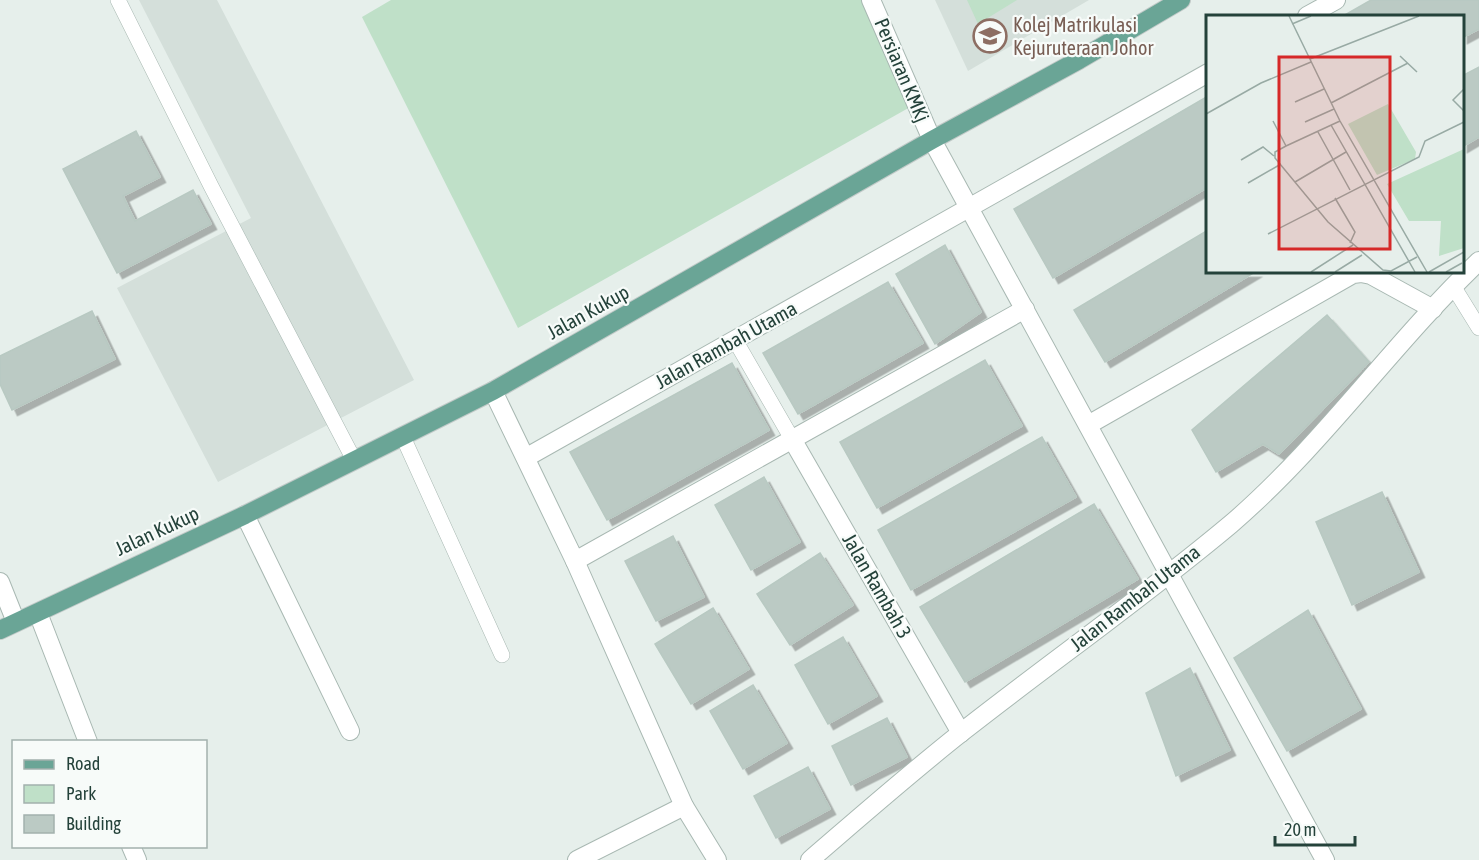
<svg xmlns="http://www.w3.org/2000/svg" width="1479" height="860" font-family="'Asap Condensed',sans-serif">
	<defs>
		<filter id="shadow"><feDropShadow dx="5.5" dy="5.5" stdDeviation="0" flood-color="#0004"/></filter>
	</defs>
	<rect width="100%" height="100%" fill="#e6efeb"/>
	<!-- built -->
	<g fill="#d4dfda">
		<path d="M139 0H217L414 380 218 482 117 288 251 218Z"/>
		<path d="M935 0H1089L968 71Z"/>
	</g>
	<!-- green -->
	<g fill="#bfe0c8">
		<path d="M391 0H867L912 106 518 328 362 17Z"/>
		<path d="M967 0H1017L978 24Z"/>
	</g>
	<!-- building -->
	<g fill="#bbcac4" stroke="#b8c9c2" stroke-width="1.5" filter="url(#shadow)">
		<path d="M1371 0H1479V29L1462 38V16H1343Z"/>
		<path d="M1479 67V137L1462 147V76Z"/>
		<path d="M1208 96V187L1053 278 1014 209Z"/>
		<path d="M136 131 160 177 123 196 135 221 193 190 211 224 117 273 63 169Z"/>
		<path d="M1208 230V272H1255L1105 362 1074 310Z"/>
		<path d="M945 245 981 312 935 344 896 274Z"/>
		<path d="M888 282 923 343 798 414 763 353Z"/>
		<path d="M92 311 115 359 12 410 0 384V356Z"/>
		<path d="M1327 315 1369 362 1279 454 1263 444 1216 472 1192 430Z"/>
		<path d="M985 360 1022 426 877 508 840 442Z"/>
		<path d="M732 363 769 430 607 520 570 452Z"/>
		<path d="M1042 437 1076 497 911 590 878 530Z"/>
		<path d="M764 477 800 542 751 570 715 505Z"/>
		<path d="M1382 492 1419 572 1352 605 1316 522Z"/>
		<path d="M1094 504 1138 579 965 682 920 607Z"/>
		<path d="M673 536 704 597 656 621 625 561Z"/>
		<path d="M820 553 853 605 790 645 757 594Z"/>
		<path d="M713 608 749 669 691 704 655 644Z"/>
		<path d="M1308 610 1361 709 1287 751 1234 658Z"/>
		<path d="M843 637 877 696 828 724 795 665Z"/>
		<path d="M1190 668 1230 750 1176 776 1146 693Z"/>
		<path d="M753 685 787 743 743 769 710 711Z"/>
		<path d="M887 718 907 757 851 785 832 746Z"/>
		<path d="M808 767 830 809 776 838 754 796Z"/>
	</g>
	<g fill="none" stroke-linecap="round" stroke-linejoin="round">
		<defs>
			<g id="service">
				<path d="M118 0 211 186 354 460"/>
				<path d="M1453 286 1479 328"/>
				<path d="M735 340 792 439"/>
				<path d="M403 437 502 655"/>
			</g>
			<g id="minor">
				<path d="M871 0 932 140 1325 860"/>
				<path d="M1307 16 1336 0"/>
				<path d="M493 391 575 561 684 806 717 860"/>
				<path d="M1088 425 1353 274 1361 273 1371 275 1433 309"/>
				<path d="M792 439 961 733"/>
				<path d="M527 457 1208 73"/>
				<path d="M245 515 350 731"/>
				<path d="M575 561 1025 309"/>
				<path d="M0 582 16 622"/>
				<path d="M38 613 88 742"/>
				<path d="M131 846 137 860"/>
				<path d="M577 860 684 806"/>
				<path d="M810 860C860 817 910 773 962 732 1051 662 1144 597 1231 524 1323 445 1392 344 1479 261"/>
			</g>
			<path id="primary" d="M0 630 245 515 493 391 932 140 1079 60 1181 0"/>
		</defs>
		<!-- service casing -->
		<use href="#service" stroke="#a8b8b2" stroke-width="16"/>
		<!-- minor casing -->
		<use href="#minor" stroke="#a8b8b2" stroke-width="20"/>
		<!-- primary casing -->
		<use href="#primary" stroke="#c2cac8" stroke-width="20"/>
		<!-- service -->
		<use href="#service" stroke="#fff" stroke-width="15"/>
		<!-- minor -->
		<use href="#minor" stroke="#fff" stroke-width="18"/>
		<!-- primary -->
		<use href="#primary" stroke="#6aa596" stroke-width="18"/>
	</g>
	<!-- icons -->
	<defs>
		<symbol id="school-ring" viewBox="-11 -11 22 22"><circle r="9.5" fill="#f7fbf9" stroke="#8d6e63" stroke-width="1.5"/><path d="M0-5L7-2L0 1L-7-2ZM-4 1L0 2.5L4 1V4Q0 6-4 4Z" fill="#8d6e63"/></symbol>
	</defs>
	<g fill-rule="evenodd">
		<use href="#school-ring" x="971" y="17" width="38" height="38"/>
	</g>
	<g text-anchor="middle" stroke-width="4.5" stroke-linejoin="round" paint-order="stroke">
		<!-- education labels -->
		<g font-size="20" fill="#785e54" stroke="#f7fbf9" text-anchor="start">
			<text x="1013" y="32">Kolej Matrikulasi<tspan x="1013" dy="23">Kejuruteraan Johor</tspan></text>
		</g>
		<!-- street labels -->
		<g font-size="20" fill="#24423a" stroke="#f7fbf9">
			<text transform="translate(902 70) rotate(67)" y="7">Persiaran KMKj</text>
			<text transform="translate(588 312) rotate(-29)" y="7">Jalan Kukup</text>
			<text transform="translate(726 345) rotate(-29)" y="7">Jalan Rambah Utama</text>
			<text transform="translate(157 531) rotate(-25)" y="7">Jalan Kukup</text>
			<text transform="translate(877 586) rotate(60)" y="7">Jalan Rambah 3</text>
			<text transform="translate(1135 598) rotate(-38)" y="7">Jalan Rambah Utama</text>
		</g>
	</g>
	<!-- overview -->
	<g transform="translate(1206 15)">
		<rect width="258" height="258" fill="#e6efeb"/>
		<path d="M182 89 210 137 209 144 171 160 142 109ZM258 134V233L233 241 235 206H203L181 169Z" fill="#bfe0c8"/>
		<path fill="none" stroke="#98aaa4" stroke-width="1.5" d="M83 1 134 106 221 257M86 9 105 1M194 41 211 57M104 44 213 1M258 74 247 85 258 96M89 87 118 74M125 88 202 48M0 99 55 68 105 47M67 106 80 131M134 106 80 131 69 137V143L122 207 177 255 185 256 211 242M99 107 128 94M125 110 209 257M112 117 144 175M35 145 57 132 68 141M89 167 140 137M42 168 75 149M129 183 149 217 144 228M62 219 213 142 219 126 258 107M105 257 147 230M129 257 156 240M223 257 258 237M240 257 256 248"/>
		<path fill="#d62828" fill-opacity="0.15" stroke="#d62828" stroke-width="3" d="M73 42H184V234H73Z"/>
		<rect width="258" height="258" fill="none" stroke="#24423a" stroke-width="3"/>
	</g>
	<!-- legend -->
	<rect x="12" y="740" width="195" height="108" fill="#f7fbf9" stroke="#a3b1ad" stroke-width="1.5"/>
	<rect x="24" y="760" width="30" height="9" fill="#6aa596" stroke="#a3b1ad" stroke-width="1.5"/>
	<text x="66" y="770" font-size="18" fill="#24423a">Road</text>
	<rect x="24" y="785" width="30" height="18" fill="#bfe0c8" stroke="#a3b1ad" stroke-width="1.5"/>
	<text x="66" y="800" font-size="18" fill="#24423a">Park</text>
	<rect x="24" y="815" width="30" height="18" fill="#bbcac4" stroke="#a3b1ad" stroke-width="1.5"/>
	<text x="66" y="830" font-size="18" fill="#24423a">Building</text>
	<!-- scale -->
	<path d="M1275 836v9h80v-9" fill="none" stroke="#24423a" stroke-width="3"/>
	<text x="1284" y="836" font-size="18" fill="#24423a" stroke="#f7fbf9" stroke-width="4.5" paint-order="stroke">20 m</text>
</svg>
